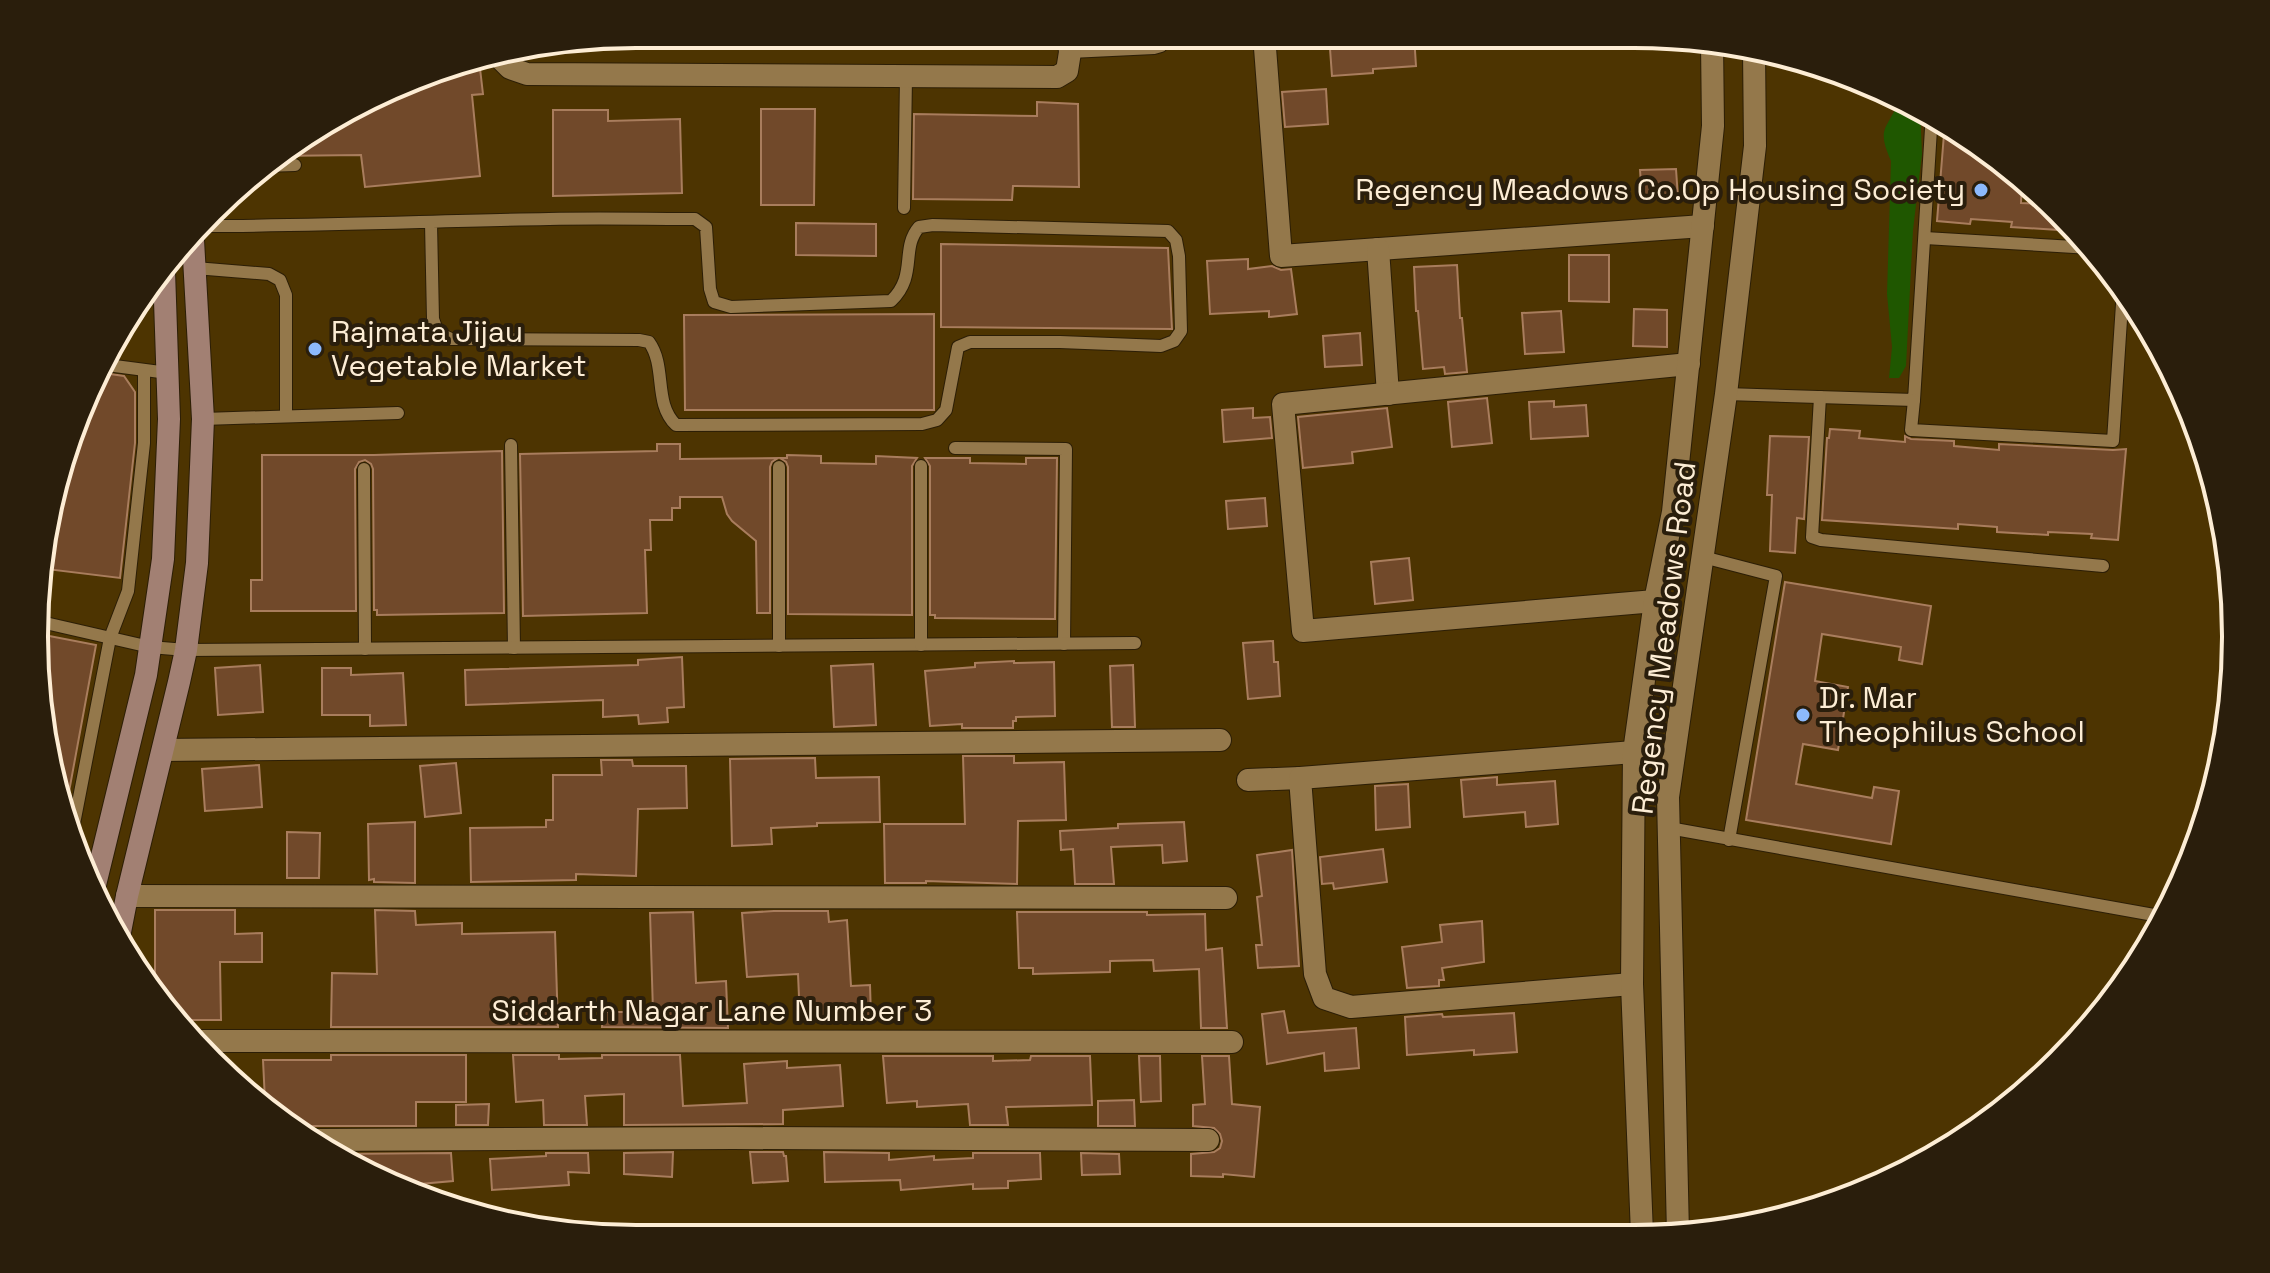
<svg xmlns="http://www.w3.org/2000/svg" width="2270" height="1273" font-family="'Space Grotesk',sans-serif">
	<rect width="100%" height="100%" fill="#4d3401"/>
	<!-- green -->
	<path fill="#1f5700" d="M1899 99 1920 108 1922 154 1913 230 1906 366 1899 378H1889L1892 347 1887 294 1891 161C1875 125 1889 130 1899 99Z"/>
	<!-- building -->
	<g fill="#71492a" stroke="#a97d5d" stroke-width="2">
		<path d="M1329 35H1414L1416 66 1373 69V73L1332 76Z"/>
		<path d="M479 60 483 94 472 95 480 176 365 187 361 155 274 156 443 66Z"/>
		<path d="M1326 89 1328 124 1285 127 1282 92Z"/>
		<path d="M1037 102 1078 104 1079 187 1013 186 1012 200 913 199 914 114 1037 116Z"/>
		<path d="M761 109H815L814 205H761Z"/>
		<path d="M553 110H608V121L680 119 682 193 553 196Z"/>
		<path d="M1944 134 1964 136 2022 178 2021 203 2050 204 2075 231 2011 227 2012 222 1971 219 1970 224 1937 221Z"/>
		<path d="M1676 169 1678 198 1642 199 1640 170Z"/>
		<path d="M796 223 876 224V256L796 255Z"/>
		<path d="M941 244 1168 248 1172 329 941 327Z"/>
		<path d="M1569 255H1609V302L1569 301Z"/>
		<path d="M1248 259V269L1272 266 1281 270 1291 269 1297 314 1269 317V311L1210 314 1207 261Z"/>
		<path d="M1457 265 1460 318H1462L1467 372 1445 374 1444 367 1423 369 1418 311H1416L1414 267Z"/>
		<path d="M1634 309 1667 310V347L1633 346Z"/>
		<path d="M1561 311 1564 352 1525 354 1522 313Z"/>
		<path d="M934 314V410H685L684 315Z"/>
		<path d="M1360 333 1362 365 1325 367 1323 336Z"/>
		<path d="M103 373 124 376 135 392V443L120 578 46 569 55 480Z"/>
		<path d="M1487 398 1492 443 1452 447 1448 402Z"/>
		<path d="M1554 401V407L1586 405 1588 436 1531 439 1529 402Z"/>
		<path d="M1253 408V418L1270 417 1272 438 1224 442 1222 410Z"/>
		<path d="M1387 408 1392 447 1352 452 1353 463 1303 468 1298 417Z"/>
		<path d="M1830 429 1860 431 1859 438 1905 442V436L1911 439 1954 441V446L1999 450V444L2113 450 2126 449 2118 540 2091 538 2092 534 2048 532V535L1997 532V527L1958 524V529L1822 520 1827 438H1829Z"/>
		<path d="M1770 436 1809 437 1804 519 1797 518 1795 553 1770 551 1772 495H1767Z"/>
		<path d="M657 444H680V459L778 458 772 462 770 467V613H757L756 541 732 521 727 514 722 497H680V508H672V520H650L651 550H645L647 613 523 616 520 454 657 451Z"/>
		<path d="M502 451 504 613 377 615V610H374L373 469 371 464 365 460 359 462 355 469 356 611H251V580H262V455H374Z"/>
		<path d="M787 455 821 456V463L876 464V456L917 458 912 466V615L788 614V467L786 462 780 458H787Z"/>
		<path d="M925 458H970V463L1026 464V458H1057L1055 619 935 618V615H930V466Z"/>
		<path d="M1265 498 1267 526 1228 529 1226 501Z"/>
		<path d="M1409 558 1413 600 1375 604 1371 562Z"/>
		<path d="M1785 582 1931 606 1922 664 1899 660 1901 647 1822 634 1815 681 1848 687 1838 750 1803 744 1796 784 1872 798 1874 787 1899 791 1891 844 1746 820Z"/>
		<path d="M39 634 96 645 66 808 35 675Z"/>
		<path d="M1273 641 1274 662H1278L1280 696 1248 699 1243 643Z"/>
		<path d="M682 657 684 707 667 708 668 722 639 724 638 715 603 717V700L466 705 465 670 638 665V660Z"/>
		<path d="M1014 661V663L1054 662 1055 716 1016 717V721H1013V728H962V724L930 726 925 671 975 667V663Z"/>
		<path d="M873 664 876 725 834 727 831 666Z"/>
		<path d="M260 665 263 712 218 715 215 668Z"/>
		<path d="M1133 665 1135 727H1112L1110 666Z"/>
		<path d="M322 668H351V675L403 673 406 725 370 726V715H322Z"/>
		<path d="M963 756H1014V763L1064 762 1066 820 1018 821 1017 884 926 881V883H885L884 824H965Z"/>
		<path d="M815 758 816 778 879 777 880 822 817 823V826L771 828 772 844 732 846 730 759Z"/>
		<path d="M601 760H632L633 766H686L687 808 638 809 636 876 576 874V880L471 882 470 828 546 827V820H553V775H602Z"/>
		<path d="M456 763 461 813 425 817 420 766Z"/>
		<path d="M259 765 262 807 205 811 202 769Z"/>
		<path d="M1497 777V785L1555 781 1558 824 1526 827 1525 812 1464 817 1461 780Z"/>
		<path d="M1408 784 1410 827 1376 830 1375 786Z"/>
		<path d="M415 822V883L374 882V879L369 880 368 824Z"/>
		<path d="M1184 822 1187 861 1163 863 1162 845 1111 847 1114 884H1075L1073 849 1061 850 1060 831 1118 828V824Z"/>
		<path d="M287 832 320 833 319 878H287Z"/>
		<path d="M1383 849 1387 882 1334 889 1333 883 1322 884 1320 857Z"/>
		<path d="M1292 850 1299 966 1258 968 1256 945H1262L1257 897 1262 896 1257 855Z"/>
		<path d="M155 910H235V934L262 933V962H220L221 1020H175L155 988Z"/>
		<path d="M375 910 415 911 416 925 462 923V934L555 932 558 1027H331L332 973 377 974Z"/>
		<path d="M774 911H828L829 922 847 920 851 986 870 985 871 1017 800 1020 798 974 747 977 742 913Z"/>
		<path d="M693 912 696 983 726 981 728 1028 602 1027 603 1012H653L650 913Z"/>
		<path d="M1017 912H1147V915L1205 914 1206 950 1222 948 1227 1028H1201L1199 969 1154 971 1153 960 1110 961V972L1033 974V968H1019Z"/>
		<path d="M1482 921 1484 962 1442 968 1444 980H1439V986L1407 988 1402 947 1442 942 1440 925Z"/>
		<path d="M1284 1011 1288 1033 1356 1028 1359 1068 1325 1071 1324 1053 1267 1064 1262 1014Z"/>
		<path d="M1514 1013 1517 1052 1474 1055V1050L1407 1055 1405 1017 1442 1014 1443 1017Z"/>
		<path d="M331 1055H466V1102H416V1126H313L302 1131 265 1101 263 1060H331Z"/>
		<path d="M513 1055H559V1059L602 1058V1055H680L683 1106 747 1103 744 1064 787 1061V1068L840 1065 843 1106 783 1110V1124L624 1125V1094L585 1096 587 1125H544L543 1100 516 1102Z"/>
		<path d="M883 1056H993V1061L1030 1060 1031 1056H1090L1092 1105 1006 1107 1008 1125H970L968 1104 917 1107V1101L887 1103Z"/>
		<path d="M1139 1056H1160L1161 1101 1141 1102Z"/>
		<path d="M1202 1056H1229L1232 1104 1260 1107 1254 1177 1223 1174V1177L1191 1176V1154L1214 1152 1220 1148 1222 1141 1220 1134 1214 1128 1193 1126V1105L1205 1104Z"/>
		<path d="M1134 1100 1135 1126H1098V1101Z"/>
		<path d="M489 1104 488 1125H456V1105Z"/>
		<path d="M673 1152 672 1177 624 1174V1153Z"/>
		<path d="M750 1152H783L784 1156H786L788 1181 753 1183Z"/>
		<path d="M824 1152 889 1153V1160L934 1156V1160L973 1158V1153H1040L1041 1179 1008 1181V1188L973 1189V1184L901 1190 900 1180 825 1182Z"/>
		<path d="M451 1153 453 1181 397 1186 330 1154Z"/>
		<path d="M546 1153H588L589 1173 568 1172 569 1185 492 1190 490 1159 546 1156Z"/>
		<path d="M1081 1153 1119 1154 1120 1174 1082 1175Z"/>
	</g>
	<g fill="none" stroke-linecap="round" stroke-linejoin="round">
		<defs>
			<g id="service">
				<path d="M1070 52 1154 48 1161 46 1169 35"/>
				<path d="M263 166 295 165"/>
				<path d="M904 208 906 77"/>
				<path d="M206 226C321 226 434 221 549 219 597 218 646 219 695 219L706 227 710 289 714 302 731 307 891 301C918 275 900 249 919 227L933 225 1168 231 1176 240 1179 256 1181 331 1174 341 1161 346 1060 342H970L958 347 946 410 937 420 922 424 676 425C653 403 667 367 649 342L639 340 451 339 438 333 433 319 431 223"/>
				<path d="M1925 238 2091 248"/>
				<path d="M195 268 269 274 280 280 286 295V416"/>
				<path d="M107 365 168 373"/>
				<path d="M1726 394 1914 400 1932 113"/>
				<path d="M1820 397 1812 537 1821 540 2103 566"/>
				<path d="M1914 400 1911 430 2113 441 2123 289"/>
				<path d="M203 419 398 413"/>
				<path d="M511 445 514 648"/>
				<path d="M955 448 1066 449 1064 644"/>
				<path d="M779 467V646"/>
				<path d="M364 469 365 649"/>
				<path d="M1703 557 1776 576 1729 840"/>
				<path d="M41 622 150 647 186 650 1135 643"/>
				<path d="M921 645V466"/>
				<path d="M1669 828 2165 917"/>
				<path d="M72 834 110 638 128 591 144 443V371"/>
			</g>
			<g id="minor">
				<path d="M1264 35 1281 256 1703 226"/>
				<path d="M499 57 510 68 527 74 1057 77 1067 71 1070 52 1068 35"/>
				<path d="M1378 249 1388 394"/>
				<path d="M1655 601 1303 631 1283 404 1689 364"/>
				<path d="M163 750 1220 740"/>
				<path d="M1248 780 1300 778"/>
				<path d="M127 896 1226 898"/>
				<path d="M1632 984 1351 1007 1324 998 1315 974 1300 778 1634 752"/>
				<path d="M193 1041 1232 1042"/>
				<path d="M313 1140 734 1138 1208 1140"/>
				<path d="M1642 1234 1632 984 1634 752 1655 601 1673 512 1713 126 1712 43"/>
				<path d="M1678 1234 1668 797 1726 394 1755 146 1754 51"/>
			</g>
			<g id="secondary">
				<path d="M94 889 146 675 163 559 169 419 164 271"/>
				<path d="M120 932 127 896 179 682 186 650 197 563 203 419 193 240"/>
			</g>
		</defs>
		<!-- service casing -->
		<use href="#service" stroke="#2c1e06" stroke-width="14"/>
		<!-- minor casing -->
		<use href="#minor" stroke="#2c1e06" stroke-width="24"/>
		<!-- secondary casing -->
		<use href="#secondary" stroke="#2c1e06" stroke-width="24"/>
		<!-- service -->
		<use href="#service" stroke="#94784b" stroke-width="12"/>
		<!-- minor -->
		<use href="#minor" stroke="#94784b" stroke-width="22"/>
		<!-- secondary -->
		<use href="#secondary" stroke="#a28073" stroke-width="22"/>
	</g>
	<!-- markers -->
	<g fill="#8cb9fc" stroke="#2a1e0c" stroke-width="3">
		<circle cx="1981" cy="190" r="8"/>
		<circle cx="315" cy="349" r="8"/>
		<circle cx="1803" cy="715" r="8"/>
	</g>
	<g text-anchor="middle" stroke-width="8" stroke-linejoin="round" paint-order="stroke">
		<!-- poi labels -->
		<g font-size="30" fill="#fdedd5" stroke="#2a1e0c" text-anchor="start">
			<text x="1965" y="200" text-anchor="end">Regency Meadows Co.Op Housing Society</text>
			<text x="331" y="342">Rajmata Jijau<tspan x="331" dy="34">Vegetable Market</tspan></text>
			<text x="1819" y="708">Dr. Mar<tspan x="1819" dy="34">Theophilus School</tspan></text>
		</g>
		<!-- street labels -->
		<g font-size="30" fill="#fdedd5" stroke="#2a1e0c">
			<text transform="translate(1664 638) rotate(-83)" y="10">Regency Meadows Road</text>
			<text x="712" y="1021">Siddarth Nagar Lane Number 3</text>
		</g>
	</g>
	<!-- crop -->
	<path d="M0 0H2270V1273H0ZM636 48H1634A588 588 0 0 1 2222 636V637A588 588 0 0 1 1634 1225H636A588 588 0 0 1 48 637V636A588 588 0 0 1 636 48Z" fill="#2a1e0c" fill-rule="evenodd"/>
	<path fill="none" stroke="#fdedd5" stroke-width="4" d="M636 48H1634A588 588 0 0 1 2222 636V637A588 588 0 0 1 1634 1225H636A588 588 0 0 1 48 637V636A588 588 0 0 1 636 48Z"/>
</svg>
